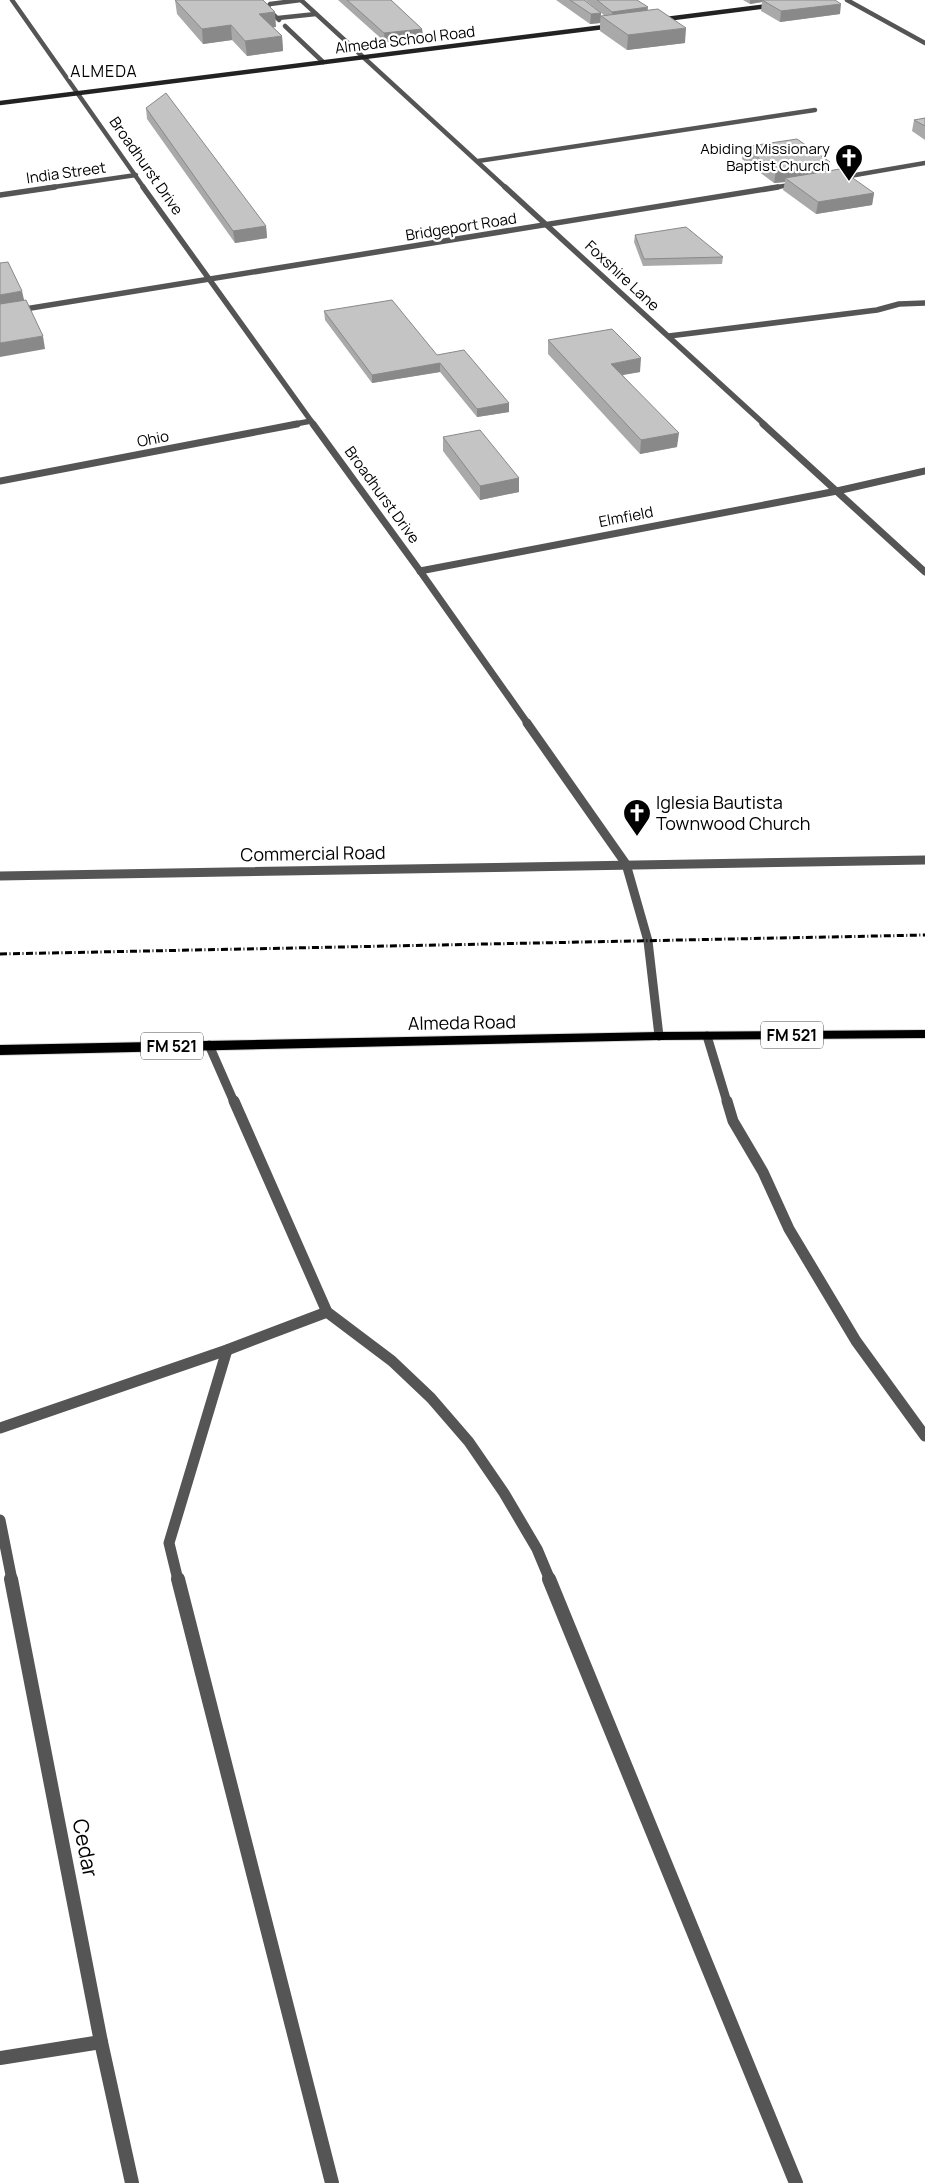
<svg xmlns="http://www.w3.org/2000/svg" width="925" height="2183" font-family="Manrope,sans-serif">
	<rect width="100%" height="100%" fill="#fff"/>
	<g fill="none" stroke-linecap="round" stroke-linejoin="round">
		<defs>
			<path id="primary" d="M925 1030V1038L659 1040 0 1055V1045L659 1032Z"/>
		</defs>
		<!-- primary casing -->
		<use href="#primary" stroke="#dbdbdb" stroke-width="2"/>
		<!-- lane-far4 -->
		<g stroke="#555" stroke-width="4.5">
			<path d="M278 18 316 14"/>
			<path d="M279 20 267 8 270 4 301 0"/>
			<path d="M285 26 323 62"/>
		</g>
		<!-- lane-far3 -->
		<path stroke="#555" stroke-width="5.5" d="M669 336 877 310 899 304 925 303"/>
		<!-- lane-far2 -->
		<path stroke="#555" stroke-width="9" d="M707 1036 727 1102"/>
		<!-- lane-far1 -->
		<g stroke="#555" stroke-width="11">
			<path d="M727 1101 733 1121 763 1172 789 1229 856 1341 925 1436"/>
			<path d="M178 1580 169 1543 227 1350"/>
		</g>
		<!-- lane -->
		<path stroke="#555" stroke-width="14" d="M178 1579 332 2183"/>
		<!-- street-far5 -->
		<g stroke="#555" stroke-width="4.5">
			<path d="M12 0 144 188"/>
			<path d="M301 0 506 188"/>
			<path d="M847 0 925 43"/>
			<path d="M478 161 815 110"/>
			<path d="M838 178 925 163"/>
			<path d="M47 188 136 175"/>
			<path d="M771 188 796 184"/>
		</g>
		<!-- street-far4 -->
		<g stroke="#555" stroke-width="5.5">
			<path d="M143 187 314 425"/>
			<path d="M505 187 765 425"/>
			<path d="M0 195 55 187"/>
			<path d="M0 313 778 187"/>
			<path d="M290 425 311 421"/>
		</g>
		<!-- street-far3 -->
		<g stroke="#555" stroke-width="7">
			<path d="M313 424 420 571 528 724"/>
			<path d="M763 424 925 572"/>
			<path d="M0 481 297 424"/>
			<path d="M420 571 837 491 925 471"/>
		</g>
		<!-- street-far2 -->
		<g stroke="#555" stroke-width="9">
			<path d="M527 723 626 864 648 941 659 1036"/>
			<path d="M0 876 925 860"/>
			<path d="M209 1045 234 1102"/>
		</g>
		<!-- street-far1 -->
		<g stroke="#555" stroke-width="11">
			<path d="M234 1101 327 1312 392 1361 431 1398 469 1442 504 1493 537 1549 550 1580"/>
			<path d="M0 1428 227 1350 327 1312"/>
			<path d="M0 1520 12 1580"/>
		</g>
		<!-- street -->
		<g stroke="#555" stroke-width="14">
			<path d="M11 1579 101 2042 132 2183"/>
			<path d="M549 1579 796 2183"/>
			<path d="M0 2058 101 2042"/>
		</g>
		<!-- secondary -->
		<g stroke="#222" stroke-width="4.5">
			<path d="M658 20 775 5"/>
			<path d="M0 103 612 26"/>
		</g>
		<!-- primary -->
		<use href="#primary" fill="#000" fill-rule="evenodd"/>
		<!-- rail -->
		<path stroke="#000" stroke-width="3" stroke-dasharray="7 2.5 1 2.5" stroke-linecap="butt" d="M0 954 925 935"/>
	</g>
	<!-- wall -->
	<g fill="#a9a9a9">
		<path d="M175 0 276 27H273L282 36 283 51 247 56 232 40 203 44 177 14Z"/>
		<path d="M338 0H391L422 29 423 37 385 42Z"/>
		<path d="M556 0H584L601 13V16H605L585 0H637L647 11 685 43 627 50 600 31V23L590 24Z"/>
		<path d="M743 0H835L840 14 780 22 761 11 762 2 750 4Z"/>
		<path d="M146 108 266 226 267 238 235 243 147 119Z"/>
		<path d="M925 118V140L912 131 914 120Z"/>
		<path d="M744 147 830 162 829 171 874 193 872 205 816 214 783 190 785 182 774 183 742 159Z"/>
		<path d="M635 235 723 257 722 264 643 266 634 242Z"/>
		<path d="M324 311 437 355 509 412 477 417 440 372 372 383 325 320Z"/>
		<path d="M548 340 640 372 623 375 677 447 640 454 548 354Z"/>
		<path d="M443 437 519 478V492L480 500 443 451Z"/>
	</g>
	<!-- shaded-wall -->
	<g fill="#898989">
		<path d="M750 0H762V2L750 4Z"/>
		<path d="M841 4 840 14 780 22 781 11Z"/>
		<path d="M648 7 647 17 612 21V12Z"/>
		<path d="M275 12 276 27 261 29 259 14Z"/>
		<path d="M601 13 600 23 590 24 591 14Z"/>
		<path d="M231 25 232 40 203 44 202 29Z"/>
		<path d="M686 28 685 43 627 50 628 35Z"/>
		<path d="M422 29 423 37 385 42 384 33Z"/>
		<path d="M282 36 283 51 247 56 245 41Z"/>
		<path d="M830 162 828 174 785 178V182L774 183 776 171Z"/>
		<path d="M874 193 872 205 816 214 818 202Z"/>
		<path d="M266 226 267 238 235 243 233 231Z"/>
		<path d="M22 291 25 304 0 308V295Z"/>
		<path d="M43 336 45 349 0 357V343Z"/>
		<path d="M641 358 640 372 610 377 611 364Z"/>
		<path d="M440 363V372L372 383V375Z"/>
		<path d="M509 403V412L477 417V409Z"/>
		<path d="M679 433 677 447 640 454 641 440Z"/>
		<path d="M519 478V492L480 500V486Z"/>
	</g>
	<!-- building -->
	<g fill="#c4c4c4" stroke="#898989">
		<path d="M175 0H263L275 12 259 14 282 36 245 41 231 25 202 29Z"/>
		<path d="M347 0H391L422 29 384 33Z"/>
		<path d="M570 0H584L601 13 591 14Z"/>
		<path d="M597 0H637L648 7 612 12Z"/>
		<path d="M762 0H835L841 4 781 11Z"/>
		<path d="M658 9 686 28 628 35 601 16Z"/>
		<path d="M166 93 266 226 233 231 146 108Z"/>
		<path d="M925 118V126L914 120Z"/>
		<path d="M797 139 830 162 776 171 744 147Z"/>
		<path d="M840 169 874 193 818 202 785 178Z"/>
		<path d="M686 227 723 257 644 259 635 235Z"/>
		<path d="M8 262 22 291 0 295V263Z"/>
		<path d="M26 300 43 336 0 343V304Z"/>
		<path d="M392 300 437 355 464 350 509 403 477 409 440 363 372 375 324 311Z"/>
		<path d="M612 329 641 358 611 364 679 433 641 440 548 340Z"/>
		<path d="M480 430 519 478 480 486 443 437Z"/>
	</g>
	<!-- icons -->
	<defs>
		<symbol id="church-pin" viewBox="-11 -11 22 30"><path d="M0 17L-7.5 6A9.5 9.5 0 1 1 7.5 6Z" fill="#000" stroke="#fff"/><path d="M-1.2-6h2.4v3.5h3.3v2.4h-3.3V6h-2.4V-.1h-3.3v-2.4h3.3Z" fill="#fff"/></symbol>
	</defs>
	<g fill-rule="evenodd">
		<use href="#church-pin" x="833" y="142" width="32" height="43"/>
		<use href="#church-pin" x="621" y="797" width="32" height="43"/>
	</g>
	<g text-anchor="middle" stroke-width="4.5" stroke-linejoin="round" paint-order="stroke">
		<!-- far-street labels -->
		<g font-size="15" fill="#000" stroke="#fff">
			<text transform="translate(405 40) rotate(-7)" y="5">Almeda School Road</text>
			<text transform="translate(146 166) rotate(55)" y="5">Broadhurst Drive</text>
			<text transform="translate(66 173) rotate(-8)" y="5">India Street</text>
			<text transform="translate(461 227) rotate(-9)" y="5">Bridgeport Road</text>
			<text transform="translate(622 276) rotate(43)" y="5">Foxshire Lane</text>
			<text transform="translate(153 439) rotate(-11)" y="5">Ohio</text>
			<text transform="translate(382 495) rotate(54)" y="5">Broadhurst Drive</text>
			<text transform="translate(626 517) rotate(-11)" y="5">Elmfield</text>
		</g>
		<!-- far-poi labels -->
		<g font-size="15" fill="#000" stroke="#fff" text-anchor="end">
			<text x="830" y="154">Abiding Missionary<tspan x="830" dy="17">Baptist Church</tspan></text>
		</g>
		<!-- far-neighbourhood labels -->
		<g font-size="16" letter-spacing="1" fill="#000" stroke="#fff">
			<text x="104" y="77">ALMEDA</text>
		</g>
		<!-- shield labels -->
		<g fill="#fff" stroke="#4c4c4c" stroke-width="1">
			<rect x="761" y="1021.5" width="62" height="27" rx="4"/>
			<rect x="141" y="1032.5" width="62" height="27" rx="4"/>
		</g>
		<g font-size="16" font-weight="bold" fill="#000">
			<text x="792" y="1041">FM 521</text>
			<text x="172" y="1052">FM 521</text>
		</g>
		<!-- poi labels -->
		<g font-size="18" fill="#000" stroke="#fff" text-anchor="start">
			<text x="656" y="809">Iglesia Bautista<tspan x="656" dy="21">Townwood Church</tspan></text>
		</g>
		<!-- street labels -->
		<g font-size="18" fill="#000" stroke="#fff">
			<text transform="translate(313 854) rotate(-1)" y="6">Commercial Road</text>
			<text transform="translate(462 1023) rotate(-1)" y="6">Almeda Road</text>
		</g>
		<!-- near-street labels -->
		<g font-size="21" fill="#000" stroke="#fff">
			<text transform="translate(85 1848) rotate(79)" y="7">Cedar</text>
		</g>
	</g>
</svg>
